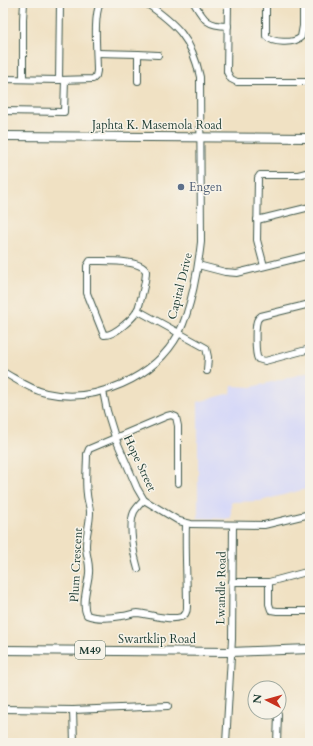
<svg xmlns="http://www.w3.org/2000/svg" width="313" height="746" font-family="Cardo,serif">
	<rect width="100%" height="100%" fill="#f7f3e8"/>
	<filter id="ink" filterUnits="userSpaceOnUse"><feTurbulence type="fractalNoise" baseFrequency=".025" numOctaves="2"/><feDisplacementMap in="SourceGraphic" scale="8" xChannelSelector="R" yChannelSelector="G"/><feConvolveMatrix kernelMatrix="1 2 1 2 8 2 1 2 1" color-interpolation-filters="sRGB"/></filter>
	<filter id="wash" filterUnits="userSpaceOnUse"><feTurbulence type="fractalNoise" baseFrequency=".012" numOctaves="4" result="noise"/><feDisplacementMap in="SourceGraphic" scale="16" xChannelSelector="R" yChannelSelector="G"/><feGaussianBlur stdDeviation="0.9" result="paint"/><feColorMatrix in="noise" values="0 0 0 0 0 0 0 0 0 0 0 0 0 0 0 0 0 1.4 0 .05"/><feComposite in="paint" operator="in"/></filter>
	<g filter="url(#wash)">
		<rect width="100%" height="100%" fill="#f0e1c3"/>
		<!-- built -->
		<path fill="#d6d8f8" d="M310 372V488L260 501 231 502V519L198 518V402L231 393 232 386 252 387Z"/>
	</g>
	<g filter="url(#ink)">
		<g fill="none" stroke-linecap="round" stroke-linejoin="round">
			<defs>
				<g id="minor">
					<path d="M194 3C204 20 207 26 228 26"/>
					<path d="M228 3 227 72 231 79 237 82H310"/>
					<path d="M266 3V36C272 43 294 44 301 37L303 26V3"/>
					<path d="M97 53 138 54V81"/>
					<path d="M138 54 158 55"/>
					<path d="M3 79 59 80 93 79 96 76 97 71C97 53 93 18 100 3"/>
					<path d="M23 79V19L24 3"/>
					<path d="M59 80 60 3"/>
					<path d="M3 111 64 112 65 80"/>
					<path d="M257 220 310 207"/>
					<path d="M90 261C103 261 140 259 146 271 146 281 141 299 138 309 135 317 114 336 104 335L103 333 87 293V266Z"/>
					<path d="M198 265 225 272 237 273 310 255"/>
					<path d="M264 266 257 240 258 178 260 175H298L310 172"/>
					<path d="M310 304 261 316C259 318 258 318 257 321 255 327 255 354 258 359L265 361 310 349"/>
					<path d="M137 310 206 348 208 357 207 371"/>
					<path d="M3 372C16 379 31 390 46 393 95 404 155 378 179 333 191 309 198 269 201 242L200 77C192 38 176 24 146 3"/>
					<path d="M103 391 107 411 115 437 137 488 144 500 179 521 191 524 264 525 310 514"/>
					<path d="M178 483V426L176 417 171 415 167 416 89 449 87 454C87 467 85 481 87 494 87 500 90 506 90 512 90 524 86 534 86 546 86 555 90 563 89 573 88 585 81 604 87 615 96 619 112 618 122 616 127 616 132 613 137 613 150 614 168 621 181 617 186 615 187 612 187 607 187 579 185 552 186 524"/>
					<path d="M138 569C134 556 128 525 134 512 136 508 140 504 144 500"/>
					<path d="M232 582H269L310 571"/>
					<path d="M269 582V604L271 610 277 611H310"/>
					<path d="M3 709 73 710 168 706"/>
					<path d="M73 710 74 743"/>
					<path d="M226 743 232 639 233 525"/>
					<path d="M277 743 278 714"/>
				</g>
				<g id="major">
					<path d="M3 136 310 138"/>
					<path d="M3 650 231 652 310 649"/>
				</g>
			</defs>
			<!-- minor casing -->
			<use href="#minor" stroke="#3e5649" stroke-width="8"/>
			<!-- major casing -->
			<use href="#major" stroke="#3e5649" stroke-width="10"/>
			<!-- minor -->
			<use href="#minor" stroke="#fff" stroke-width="6"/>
			<!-- major -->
			<use href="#major" stroke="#fff" stroke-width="8"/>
		</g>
	</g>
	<!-- markers -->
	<circle fill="#5c6f8a" stroke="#f7f3e8" stroke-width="1.5" cx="181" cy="187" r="4"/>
	<g text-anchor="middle" stroke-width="3" stroke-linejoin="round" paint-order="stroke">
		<!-- shield labels -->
		<rect fill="#f7f3e8" stroke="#60746a" stroke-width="1" x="75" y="641" width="30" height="18" rx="3"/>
		<g font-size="11" font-weight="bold" fill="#1f3d34">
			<text x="90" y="654">M49</text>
		</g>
		<!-- street labels -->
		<g font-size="12" fill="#1f3d34" stroke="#f7f3e8">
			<text x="157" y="129">Japhta K. Masemola Road</text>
			<text transform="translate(180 286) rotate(-76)" y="4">Capital Drive</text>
			<text transform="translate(140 463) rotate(65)" y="4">Hope Street</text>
			<text transform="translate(76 565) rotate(-87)" y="4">Plum Crescent</text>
			<text transform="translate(221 588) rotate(-89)" y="4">Lwandle Road</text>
			<text x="157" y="643">Swartklip Road</text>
		</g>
		<!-- service labels -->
		<g font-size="12" fill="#4e5e75" stroke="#f7f3e8" text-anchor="start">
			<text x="189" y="191">Engen</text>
		</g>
	</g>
	<!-- margin -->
	<rect width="313" height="746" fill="none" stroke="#f7f3e8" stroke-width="16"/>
	<!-- north arrow -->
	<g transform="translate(267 700) rotate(276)"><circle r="19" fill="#f7f3e8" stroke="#a1aaa0"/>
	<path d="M0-3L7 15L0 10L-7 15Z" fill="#c8321e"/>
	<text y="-6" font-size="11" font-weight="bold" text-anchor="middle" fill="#1f3d34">N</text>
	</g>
</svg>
